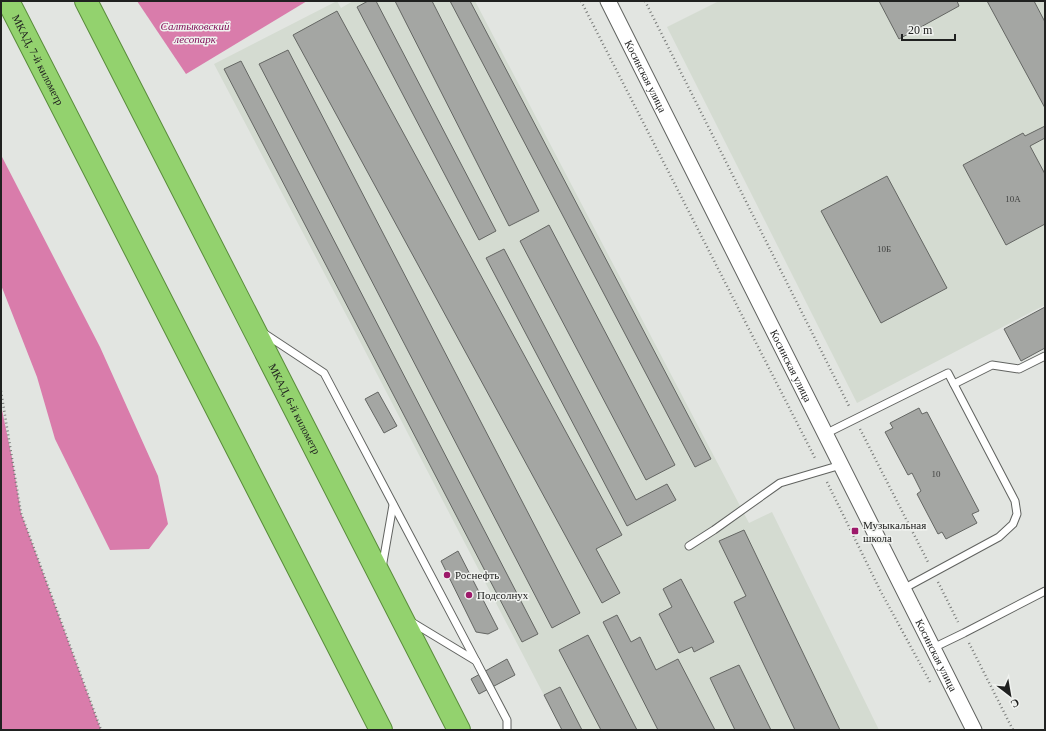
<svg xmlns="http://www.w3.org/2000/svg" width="1046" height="731" font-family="Georgia,serif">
	<rect width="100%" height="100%" fill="#e2e5e1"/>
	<!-- built -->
	<g fill="#d4dbd1">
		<path d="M337 1 341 8 353 1H475L749 523 772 512 879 730H562L351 324 214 64Z"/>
		<path d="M719 1H1045V305L857 403 667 27Z"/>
	</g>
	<!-- forest -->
	<g fill="#d97cab">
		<path d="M137 1H307L186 74Z"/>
		<path d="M1 155 100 347 158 476 168 524 149 549 110 550 55 439 37 377 1 285Z"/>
		<path d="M1 405 12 458 21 513 101 730H1Z"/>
	</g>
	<!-- building -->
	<g fill="#a4a6a3" stroke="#646663">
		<path d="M368 1H376L496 231 479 240 357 7Z"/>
		<path d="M395 1H432L539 211 509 226Z"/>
		<path d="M450 1H470L711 459 695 467Z"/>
		<path d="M879 1H957L959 6 899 39Z"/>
		<path d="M987 1H1034L1045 22V108Z"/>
		<path d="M337 11 622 535 596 549 620 593 602 603 293 35Z"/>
		<path d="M288 50 580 613 552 628 259 64Z"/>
		<path d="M241 61 538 634 522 642 224 69Z"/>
		<path d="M1045 126V138L1030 146 1045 174V224L1006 245 963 165 1023 133 1025 136Z"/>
		<path d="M887 176 947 288 881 323 821 211Z"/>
		<path d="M549 225 675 465 646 480 520 241Z"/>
		<path d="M504 249 636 500 667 484 676 500 627 526 486 258Z"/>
		<path d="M1045 307V348L1021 361 1004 329Z"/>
		<path d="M378 392 397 426 384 433 365 399Z"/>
		<path d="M919 408 922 414 927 412 979 511 972 514 977 523 946 539 942 532 938 534 917 494 921 491 912 473 908 475 885 432 893 428 890 423Z"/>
		<path d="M744 530 840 730H795L734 602 746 596 719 541Z"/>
		<path d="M458 551 498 629 488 634 476 632 441 561Z"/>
		<path d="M681 579 714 642 694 652 692 647 679 653 659 614 672 607 663 589Z"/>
		<path d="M617 615 631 642 640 637 656 670 678 659 715 730H658L603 622Z"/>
		<path d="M588 635 637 730H601L559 650Z"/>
		<path d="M507 659 515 675 479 694 471 679Z"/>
		<path d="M739 665 771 730H735L710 678Z"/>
		<path d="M560 687 582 730H562L544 695Z"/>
	</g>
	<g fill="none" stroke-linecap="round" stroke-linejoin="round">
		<defs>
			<g id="service">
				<path d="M262 332 324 373 476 661"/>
				<path d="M954 384 992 365 1019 369 1045 356"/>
				<path d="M825 434 948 373 1015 501 1017 514 1013 524 999 537 903 589"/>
				<path d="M689 546 714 530 780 483 841 465"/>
				<path d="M382 568 393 505"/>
				<path d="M410 621 476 661 507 720V730"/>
				<path d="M933 648 964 633 1045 591"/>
			</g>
			<g id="minor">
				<path id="s1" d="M608 1 974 730"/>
			</g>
			<g id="trunk">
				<path id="s2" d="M8 1 381 730"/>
				<path id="s3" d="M86 1 459 730"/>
			</g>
		</defs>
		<!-- service casing -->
		<use href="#service" stroke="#616360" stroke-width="9"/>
		<!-- minor casing -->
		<use href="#minor" stroke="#616360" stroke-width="17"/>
		<!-- trunk casing -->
		<use href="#trunk" stroke="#598c3b" stroke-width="24"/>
		<!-- path -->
		<g stroke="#787a78" stroke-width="2.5" stroke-dasharray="1 3" stroke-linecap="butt">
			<path d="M581 1 816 460"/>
			<path d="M645 1 850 408"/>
			<path d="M1 391 21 513 101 730"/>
			<path d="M860 429 928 562"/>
			<path d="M827 482 881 592 930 682"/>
			<path d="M938 582 958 622"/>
			<path d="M969 643 1013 730"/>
		</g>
		<!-- service -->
		<use href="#service" stroke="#fff" stroke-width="7"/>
		<!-- minor -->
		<use href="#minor" stroke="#fff" stroke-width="15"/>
		<!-- trunk -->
		<use href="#trunk" stroke="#93d26e" stroke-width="22"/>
	</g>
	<!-- markers -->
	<g fill="#9d196a" stroke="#f0f2ef" stroke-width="1.5">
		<rect x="851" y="527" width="8" height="8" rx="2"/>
		<circle cx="447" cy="575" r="4"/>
		<circle cx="469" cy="595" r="4"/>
	</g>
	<g text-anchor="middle" stroke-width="3" stroke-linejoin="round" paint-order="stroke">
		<!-- number labels -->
		<g font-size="9" fill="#414241">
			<text x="1013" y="202">10А</text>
			<text x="884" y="252">10Б</text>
			<text x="936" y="477">10</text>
		</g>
		<!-- park labels -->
		<g font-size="11" font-style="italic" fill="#7c0953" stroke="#f0f2ef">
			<text x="195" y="30">Салтыковский<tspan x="195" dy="13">лесопарк</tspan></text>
		</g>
		<!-- street labels -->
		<g font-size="11" fill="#202120" stroke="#f0f2ef">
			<text dy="4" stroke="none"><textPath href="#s2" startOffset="66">МКАД, 7-й километр</textPath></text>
			<text dy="4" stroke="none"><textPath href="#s1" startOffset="84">Косинская улица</textPath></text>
			<text dy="4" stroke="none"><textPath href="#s1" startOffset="408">Косинская улица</textPath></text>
			<text dy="4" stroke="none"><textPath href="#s3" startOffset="458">МКАД, 6-й километр</textPath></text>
			<text dy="4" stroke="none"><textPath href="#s1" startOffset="732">Косинская улица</textPath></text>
		</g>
		<!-- poi labels -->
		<g font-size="11" fill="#202120" stroke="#f0f2ef" text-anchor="start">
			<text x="863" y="529">Музыкальная<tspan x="863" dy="13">школа</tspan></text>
			<text x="455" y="579">Роснефть</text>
			<text x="477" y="599">Подсолнух</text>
		</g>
	</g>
	<!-- border -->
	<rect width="1046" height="731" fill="none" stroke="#202120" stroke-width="4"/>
	<!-- north arrow -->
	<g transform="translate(1010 695) rotate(149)" stroke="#f0f2ef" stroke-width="3" paint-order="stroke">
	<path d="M0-3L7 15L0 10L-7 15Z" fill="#202120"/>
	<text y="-6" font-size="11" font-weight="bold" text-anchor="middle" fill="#202120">С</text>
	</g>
	<!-- scale -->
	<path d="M902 34v6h53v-6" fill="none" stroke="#202120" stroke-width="2"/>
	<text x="908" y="34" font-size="12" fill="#202120" stroke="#f0f2ef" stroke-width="3" paint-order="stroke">20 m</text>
</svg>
